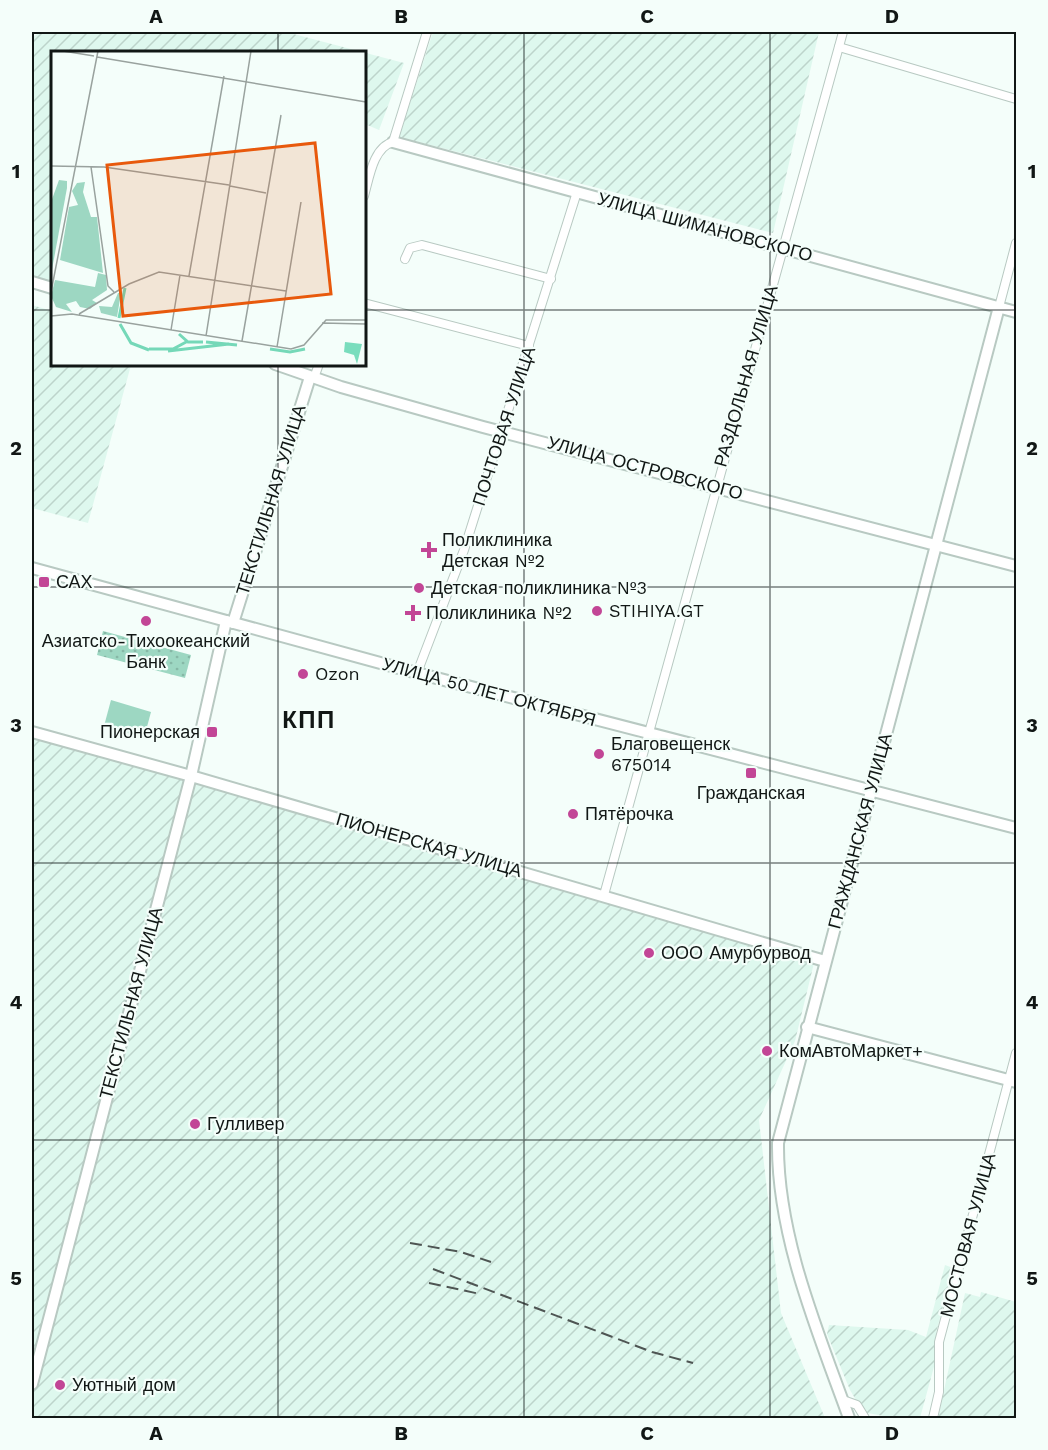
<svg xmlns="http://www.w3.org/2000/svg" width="1048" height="1450" font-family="'Work Sans',sans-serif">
	<defs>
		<pattern id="industrial-furrows" width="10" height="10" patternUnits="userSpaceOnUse" patternTransform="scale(1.5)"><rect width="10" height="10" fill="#def8ee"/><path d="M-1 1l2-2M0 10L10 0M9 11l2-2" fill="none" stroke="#bdd4cb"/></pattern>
		<pattern id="park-dots" width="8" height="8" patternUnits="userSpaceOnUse" patternTransform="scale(1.5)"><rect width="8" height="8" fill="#9dd7c2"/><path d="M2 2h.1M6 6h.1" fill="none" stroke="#86b8a6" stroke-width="1.8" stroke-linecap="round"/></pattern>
	</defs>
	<rect width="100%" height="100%" fill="#f4fefa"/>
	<!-- industrial -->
	<g fill="url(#industrial-furrows)">
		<path d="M40 32H286L404 63 379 130 365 124 364 52H52V281L32 276V38Z"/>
		<path d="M433 32H819L773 233 399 137Z"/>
		<path d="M32 305 52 311V364L131 365 88 523 32 508Z"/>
		<path d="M32 734 814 963 795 1041 759 1120 781 1313 825 1418H32Z"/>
		<path d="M945 1265 953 1268 936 1333 938 1352 920 1418H893L863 1412 850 1390 827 1334 829 1325 908 1330 926 1337Z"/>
		<path d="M981 1292 1016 1302V1418H938L965 1293 980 1297Z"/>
	</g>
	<!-- park -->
	<path fill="url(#park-dots)" d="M103 631 191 655 185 678 97 655Z"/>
	<!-- pitch -->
	<path fill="#9dd7c2" d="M111 700 151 712 144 738 104 726Z"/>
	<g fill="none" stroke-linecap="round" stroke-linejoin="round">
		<defs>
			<g id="street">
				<path d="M839 47 1016 99"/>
				<path d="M364 196C369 179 373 147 393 142L427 32"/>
				<path d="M405 259 410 248 422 245 551 279"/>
				<path d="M364 303 529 346"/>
				<path d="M999 307 1016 243"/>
				<path d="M314 378 319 364"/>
				<path d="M417 673 464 550 577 192"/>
				<path d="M604 895 843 32"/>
				<path d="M843 1400 857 1405 865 1418"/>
				<path d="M933 1418 939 1392V1342L1016 1053"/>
			</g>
			<g id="secondary">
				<path d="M393 142 1016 312"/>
				<path d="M32 282 52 288"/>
				<path d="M275 364 341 387 483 427 1016 566"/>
				<path d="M32 568 417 673 1016 828"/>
				<path d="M233 623 310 377"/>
				<path d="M32 732 191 776 825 961"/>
				<path d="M807 1027 1016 1082"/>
				<path d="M32 1384 191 776 226 621"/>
				<path d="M849 1418C818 1332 777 1236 778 1143L999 307"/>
			</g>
		</defs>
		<!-- street casing -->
		<use href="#street" stroke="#b8c9c2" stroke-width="10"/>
		<!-- secondary casing -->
		<use href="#secondary" stroke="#b8c9c2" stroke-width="14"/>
		<!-- street -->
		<use href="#street" stroke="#fff" stroke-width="8"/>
		<!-- secondary -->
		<use href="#secondary" stroke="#fff" stroke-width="10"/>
		<!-- rail -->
		<g stroke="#4e5553" stroke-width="2" stroke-dasharray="12 6" stroke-linecap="butt">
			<path d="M410 1243 461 1252 491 1262"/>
			<path d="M433 1269 652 1352 693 1363"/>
			<path d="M429 1283 480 1294"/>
		</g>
	</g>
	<!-- grid -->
	<path fill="none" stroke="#111715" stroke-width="1.5" stroke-opacity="0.55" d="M278 32V52M524 32V1418M770 32V1418M32 310H52M364 310H1016M278 364V1418M32 587H1016M32 863H1016M32 1140H1016"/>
	<!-- markers -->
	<g fill="#c24696" stroke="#f4fefa" stroke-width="2">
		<path d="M426 541h6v6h6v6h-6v6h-6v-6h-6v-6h6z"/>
		<rect x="38" y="576" width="12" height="12" rx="3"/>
		<circle cx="419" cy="588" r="6"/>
		<circle cx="597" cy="611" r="6"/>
		<path d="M410 604h6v6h6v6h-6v6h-6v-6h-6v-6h6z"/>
		<circle cx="146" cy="621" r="6"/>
		<circle cx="303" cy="674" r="6"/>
		<rect x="206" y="726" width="12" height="12" rx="3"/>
		<circle cx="599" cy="754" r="6"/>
		<rect x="745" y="767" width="12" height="12" rx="3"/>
		<circle cx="573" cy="814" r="6"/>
		<circle cx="649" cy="953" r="6"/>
		<circle cx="767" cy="1051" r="6"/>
		<circle cx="195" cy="1124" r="6"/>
		<circle cx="60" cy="1385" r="6"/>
	</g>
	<g text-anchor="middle" stroke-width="4.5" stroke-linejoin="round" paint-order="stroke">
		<!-- street labels -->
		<g font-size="18" fill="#111715" stroke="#f4fefa">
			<text transform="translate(705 227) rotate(15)" y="6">УЛИЦА ШИМАНОВСКОГО</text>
			<text transform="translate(746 376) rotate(-74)" y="6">РАЗДОЛЬНАЯ УЛИЦА</text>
			<text transform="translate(504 426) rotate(-72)" y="6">ПОЧТОВАЯ УЛИЦА</text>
			<text transform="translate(645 468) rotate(15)" y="6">УЛИЦА ОСТРОВСКОГО</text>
			<text transform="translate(271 500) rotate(-73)" y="6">ТЕКСТИЛЬНАЯ УЛИЦА</text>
			<text transform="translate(489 692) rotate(15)" y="6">УЛИЦА 50 ЛЕТ ОКТЯБРЯ</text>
			<text transform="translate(860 831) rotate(-75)" y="6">ГРАЖДАНСКАЯ УЛИЦА</text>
			<text transform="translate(429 845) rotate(16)" y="6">ПИОНЕРСКАЯ УЛИЦА</text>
			<text transform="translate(131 1003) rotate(-75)" y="6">ТЕКСТИЛЬНАЯ УЛИЦА</text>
			<text transform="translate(968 1235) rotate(-75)" y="6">МОСТОВАЯ УЛИЦА</text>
		</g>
		<!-- poi labels -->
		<g font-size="18" fill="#111715" stroke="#f4fefa" text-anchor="start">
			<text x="442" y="546">Поликлиника<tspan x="442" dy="21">Детская №2</tspan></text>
			<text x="56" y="588">САХ</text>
			<text x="431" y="594">Детская поликлиника №3</text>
			<text x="609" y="617">STIHIYA.GT</text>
			<text x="426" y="619">Поликлиника №2</text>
			<text x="146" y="647" text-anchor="middle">Азиатско-Тихоокеанский<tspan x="146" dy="21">Банк</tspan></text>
			<text x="315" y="680">Ozon</text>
			<text x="200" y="738" text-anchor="end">Пионерская</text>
			<text x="611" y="750">Благовещенск<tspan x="611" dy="21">675014</tspan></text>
			<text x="751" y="799" text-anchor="middle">Гражданская</text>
			<text x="585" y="820">Пятёрочка</text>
			<text x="661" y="959">ООО Амурбурвод</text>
			<text x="779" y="1057">КомАвтоМаркет+</text>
			<text x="207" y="1130">Гулливер</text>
			<text x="72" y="1391">Уютный дом</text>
		</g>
		<!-- district labels -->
		<g font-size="24" font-weight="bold" letter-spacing="1.5" fill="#111715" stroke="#f4fefa">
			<text x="309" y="728">КПП</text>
		</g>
	</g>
	<!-- overview -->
	<g transform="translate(51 51)">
		<rect width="315" height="315" fill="#f4fefa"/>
		<path d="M34 131 32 141 40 166H46L52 222 9 209 18 156 27 154 21 140 26 132ZM47 222 55 224 56 239 41 249 46 252 39 258 29 256 25 250 15 253 21 261 5 256 0 245 4 229 44 236ZM67 242H70L66 266 50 262 48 255 61 256Z" fill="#9dd7c2"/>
		<path d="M294 291 311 293 306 313 303 304 293 301Z" fill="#79ddbd"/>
		<path d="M8 129 16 130V137L0 224V151Z" fill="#9dd7c2"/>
		<path fill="none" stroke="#75d8b8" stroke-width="3" d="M68 267 74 237M69 273 80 292 98 299M128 283 137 291H152M155 291 186 294M98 298H122L137 290M219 298 239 301 254 298M117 300 178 293"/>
		<path fill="none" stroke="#99a29e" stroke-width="1.5" d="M12 0 43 5M46 6 315 51M0 115 53 116 178 134M40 116 57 235 63 241M179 135 215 142M138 225 173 25M0 241 47 0M28 263 78 233 108 221 235 240M0 265 21 263 240 298 253 294 275 269H315M271 272 315 273M120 279 129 224M155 285 200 0M191 290 230 64M226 296 250 151"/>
		<path fill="#e8590c" fill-opacity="0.15" stroke="#e8590c" stroke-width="3" d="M264 92 280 243 72 265 56 114Z"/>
		<rect width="315" height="315" fill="none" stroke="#111715" stroke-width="3"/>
	</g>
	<!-- border -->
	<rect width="1048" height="1450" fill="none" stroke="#f4fefa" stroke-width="66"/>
	<rect x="33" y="33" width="982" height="1384" fill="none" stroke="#111715" stroke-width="2"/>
	<g font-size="20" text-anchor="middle" font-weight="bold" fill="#111715">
		<text x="156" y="23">A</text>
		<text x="401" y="23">B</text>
		<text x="647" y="23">C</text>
		<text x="892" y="23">D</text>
		<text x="16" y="178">1</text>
		<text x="1032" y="178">1</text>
		<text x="16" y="455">2</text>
		<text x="1032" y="455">2</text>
		<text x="16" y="732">3</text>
		<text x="1032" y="732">3</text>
		<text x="16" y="1009">4</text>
		<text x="1032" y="1009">4</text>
		<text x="16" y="1285">5</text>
		<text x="1032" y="1285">5</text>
		<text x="156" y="1440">A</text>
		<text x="401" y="1440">B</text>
		<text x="647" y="1440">C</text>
		<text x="892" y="1440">D</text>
	</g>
</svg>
